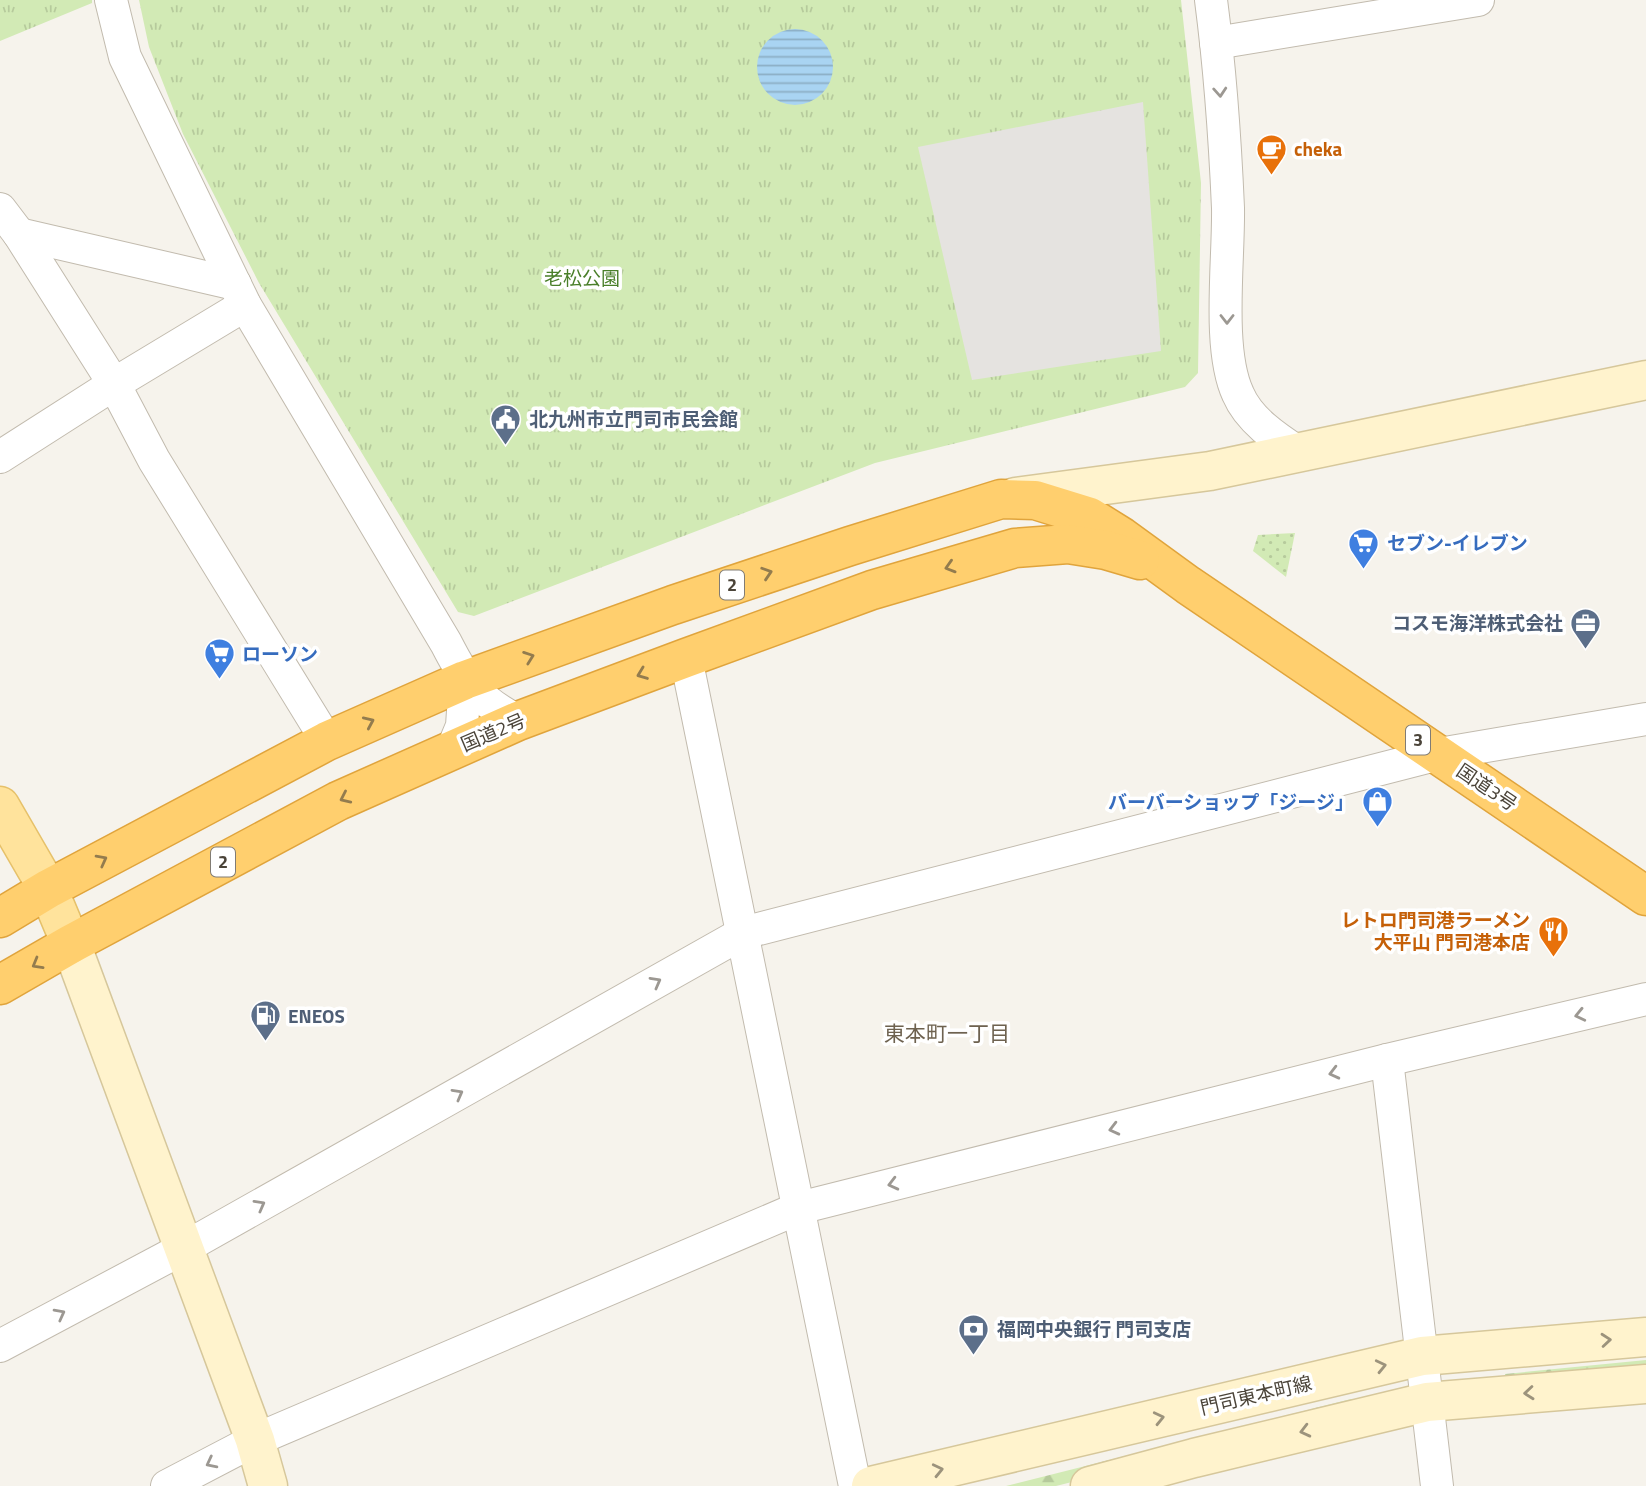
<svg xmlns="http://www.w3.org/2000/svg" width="1646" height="1486" font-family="'Titillium Web','Noto Sans JP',sans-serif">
	<defs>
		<pattern id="grass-dots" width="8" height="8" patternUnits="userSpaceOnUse" patternTransform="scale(1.75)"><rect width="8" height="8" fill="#d2eab5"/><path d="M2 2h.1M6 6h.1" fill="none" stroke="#b6ca9c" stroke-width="1.8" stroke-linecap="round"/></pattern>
		<pattern id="forest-firs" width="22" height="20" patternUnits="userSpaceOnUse" patternTransform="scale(1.75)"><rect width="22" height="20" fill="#d2eab5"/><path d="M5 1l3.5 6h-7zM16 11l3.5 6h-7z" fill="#b6ca9c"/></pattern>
		<pattern id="park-tufts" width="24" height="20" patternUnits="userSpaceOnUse" patternTransform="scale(1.75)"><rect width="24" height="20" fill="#d2eab5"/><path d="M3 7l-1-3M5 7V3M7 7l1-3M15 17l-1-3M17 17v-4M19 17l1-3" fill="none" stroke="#b6ca9c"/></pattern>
		<pattern id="water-rules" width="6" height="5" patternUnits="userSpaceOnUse" patternTransform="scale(1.75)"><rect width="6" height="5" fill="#a9d4f2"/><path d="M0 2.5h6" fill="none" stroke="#8caec5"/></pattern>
	</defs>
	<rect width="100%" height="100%" fill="#f6f3ec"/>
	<!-- grass -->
	<path fill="url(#grass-dots)" d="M1295 533 1286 577 1253 551 1258 535Z"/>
	<!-- forest -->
	<g fill="url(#forest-firs)">
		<path d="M1646 1360V1373L1505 1386V1374Z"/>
		<path d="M1351 1399 1358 1401 1355 1411 1056 1486H1006Z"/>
	</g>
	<!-- park -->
	<g fill="url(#park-tufts)">
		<path d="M0 0H92V3L0 41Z"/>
		<path d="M139 0H1181L1201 183 1198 373 1185 387 875 463 474 616 458 612 259 283 183 134 149 47Z"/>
	</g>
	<!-- parking -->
	<path fill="#e5e3e0" d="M1143 102 1161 351 972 380 918 147Z"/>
	<!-- water -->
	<circle fill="url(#water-rules)" cx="795" cy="67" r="38"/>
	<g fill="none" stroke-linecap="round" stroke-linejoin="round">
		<defs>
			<g id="street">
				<path d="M111 0 125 57 245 305 446 643C466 682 477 700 518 721"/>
				<path d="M1211 0C1220 69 1225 139 1228 208 1229 260 1217 349 1238 394 1249 420 1276 438 1299 453"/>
				<path d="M1216 43 1478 0"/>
				<path d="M0 209 19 234 114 384 154 460 327 741"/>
				<path d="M19 234 235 284"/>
				<path d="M0 457 114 384 245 305"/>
				<path d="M686 658 855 1486"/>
				<path d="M452 750 462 726 465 680"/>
				<path d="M1387 1060 1437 1486"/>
				<path d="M0 1346 184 1248 743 933 1439 754 1646 719"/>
				<path d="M167 1486 255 1440 799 1208 1387 1060 1646 999"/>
			</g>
			<g id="secondary">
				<path d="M1015 497 1210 471 1646 380"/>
				<path d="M71 944 255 1440 268 1486"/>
				<path d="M871 1486 1422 1356 1646 1337"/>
				<path d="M1090 1486 1194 1458 1427 1402 1646 1384"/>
			</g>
			<path id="primary" d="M0 806 48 889 71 944"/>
			<g id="highway">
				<path d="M0 918 48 889 327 741 465 680 673 605 850 546 1001 499 1035 500 1090 517 1122 537 1188 585 1646 896"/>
				<path d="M0 985 71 944 338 801 518 721 686 658 872 590 1015 548 1068 544 1106 550 1140 560"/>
			</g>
		</defs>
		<!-- street casing -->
		<use href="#street" stroke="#c2bbae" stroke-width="34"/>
		<!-- secondary casing -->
		<use href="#secondary" stroke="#d6c79b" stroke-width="41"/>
		<!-- primary casing -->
		<use href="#primary" stroke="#e6c16a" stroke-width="41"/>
		<!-- highway casing -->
		<use href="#highway" stroke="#e0a43c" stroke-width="41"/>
		<!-- street -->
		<use href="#street" stroke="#fff" stroke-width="32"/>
		<!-- secondary -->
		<use href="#secondary" stroke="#fff3cd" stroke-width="38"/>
		<!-- primary -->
		<use href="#primary" stroke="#ffe39c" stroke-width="38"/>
		<!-- highway -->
		<use href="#highway" stroke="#ffcf6e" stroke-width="38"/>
	</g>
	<!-- one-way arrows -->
	<defs><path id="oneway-chevron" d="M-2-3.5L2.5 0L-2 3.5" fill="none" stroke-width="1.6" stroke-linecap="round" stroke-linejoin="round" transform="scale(1.75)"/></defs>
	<g stroke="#9c9892">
		<use href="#oneway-chevron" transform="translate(1220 92) rotate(86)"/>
		<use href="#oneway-chevron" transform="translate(1227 319) rotate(90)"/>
		<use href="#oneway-chevron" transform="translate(656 982) rotate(-29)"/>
		<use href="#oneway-chevron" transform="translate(1580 1015) rotate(167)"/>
		<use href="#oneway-chevron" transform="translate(1334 1073) rotate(166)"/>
		<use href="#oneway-chevron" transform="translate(458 1094) rotate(-29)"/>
		<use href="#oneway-chevron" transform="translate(1114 1129) rotate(166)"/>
		<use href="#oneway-chevron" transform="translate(893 1184) rotate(166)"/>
		<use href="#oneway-chevron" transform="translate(260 1205) rotate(-29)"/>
		<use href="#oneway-chevron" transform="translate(60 1314) rotate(-28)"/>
		<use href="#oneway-chevron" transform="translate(211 1463) rotate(153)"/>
	</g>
	<g stroke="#937c4e">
		<use href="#oneway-chevron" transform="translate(950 567) rotate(163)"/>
		<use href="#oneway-chevron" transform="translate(767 573) rotate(-18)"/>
		<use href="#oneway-chevron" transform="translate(529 657) rotate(-20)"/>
		<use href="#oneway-chevron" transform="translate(642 674) rotate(159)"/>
		<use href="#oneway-chevron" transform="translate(369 722) rotate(-24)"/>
		<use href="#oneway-chevron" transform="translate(345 798) rotate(155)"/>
		<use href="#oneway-chevron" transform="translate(102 860) rotate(-28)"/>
		<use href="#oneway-chevron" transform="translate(37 964) rotate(150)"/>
	</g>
	<g stroke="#9c937c">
		<use href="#oneway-chevron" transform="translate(1606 1340) rotate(-5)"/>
		<use href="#oneway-chevron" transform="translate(1381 1366) rotate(-13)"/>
		<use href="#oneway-chevron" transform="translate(1529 1393) rotate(175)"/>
		<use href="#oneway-chevron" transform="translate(1159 1418) rotate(-13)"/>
		<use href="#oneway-chevron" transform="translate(1305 1431) rotate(166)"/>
		<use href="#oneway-chevron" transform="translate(938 1470) rotate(-13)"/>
	</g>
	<!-- icons -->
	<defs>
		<symbol id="cafe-pin" viewBox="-11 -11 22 30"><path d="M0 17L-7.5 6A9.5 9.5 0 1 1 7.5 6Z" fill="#e8710a" stroke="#fff"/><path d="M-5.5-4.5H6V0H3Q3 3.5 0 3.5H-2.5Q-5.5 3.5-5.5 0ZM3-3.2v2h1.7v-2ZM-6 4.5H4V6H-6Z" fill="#fff"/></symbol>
		<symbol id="civic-pin" viewBox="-11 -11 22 30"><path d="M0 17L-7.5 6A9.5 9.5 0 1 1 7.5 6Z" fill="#5c6f8a" stroke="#fff"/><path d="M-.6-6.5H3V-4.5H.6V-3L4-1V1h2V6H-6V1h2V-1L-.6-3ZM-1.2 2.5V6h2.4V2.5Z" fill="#fff"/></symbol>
		<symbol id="supermarket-pin" viewBox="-11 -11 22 30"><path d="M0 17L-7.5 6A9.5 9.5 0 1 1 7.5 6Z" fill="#3f7fe0" stroke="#fff"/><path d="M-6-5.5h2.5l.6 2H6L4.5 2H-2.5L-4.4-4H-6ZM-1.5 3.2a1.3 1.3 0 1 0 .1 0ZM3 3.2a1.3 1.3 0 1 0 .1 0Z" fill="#fff"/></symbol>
		<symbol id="office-pin" viewBox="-11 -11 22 30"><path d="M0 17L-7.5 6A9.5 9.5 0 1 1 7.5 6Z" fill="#5c6f8a" stroke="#fff"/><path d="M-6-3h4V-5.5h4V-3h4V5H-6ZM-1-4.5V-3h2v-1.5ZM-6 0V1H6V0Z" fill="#fff"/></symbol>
		<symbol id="shop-pin" viewBox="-11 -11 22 30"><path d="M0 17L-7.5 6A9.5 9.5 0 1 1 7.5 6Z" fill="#3f7fe0" stroke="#fff"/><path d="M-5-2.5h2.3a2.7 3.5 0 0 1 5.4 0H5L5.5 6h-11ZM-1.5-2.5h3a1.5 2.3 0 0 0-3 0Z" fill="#fff"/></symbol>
		<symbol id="restaurant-pin" viewBox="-11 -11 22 30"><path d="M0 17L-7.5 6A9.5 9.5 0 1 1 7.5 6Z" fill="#e8710a" stroke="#fff"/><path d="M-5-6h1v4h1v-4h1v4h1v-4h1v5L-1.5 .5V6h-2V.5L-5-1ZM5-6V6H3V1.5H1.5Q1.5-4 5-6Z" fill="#fff"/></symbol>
		<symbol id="fuel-pin" viewBox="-11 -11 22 30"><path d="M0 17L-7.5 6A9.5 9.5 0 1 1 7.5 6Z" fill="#5c6f8a" stroke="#fff"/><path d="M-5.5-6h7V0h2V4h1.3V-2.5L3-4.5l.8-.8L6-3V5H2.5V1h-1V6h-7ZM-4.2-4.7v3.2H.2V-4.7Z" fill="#fff"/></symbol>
		<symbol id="bank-pin" viewBox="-11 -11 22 30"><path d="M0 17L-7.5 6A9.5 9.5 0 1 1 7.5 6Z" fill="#5c6f8a" stroke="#fff"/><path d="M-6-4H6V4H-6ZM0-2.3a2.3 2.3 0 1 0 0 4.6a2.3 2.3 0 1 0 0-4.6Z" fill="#fff"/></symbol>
	</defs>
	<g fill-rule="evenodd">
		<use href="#cafe-pin" x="1254" y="132" width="35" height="47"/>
		<use href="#civic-pin" x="488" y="402" width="35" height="47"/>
		<use href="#supermarket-pin" x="1346" y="526" width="35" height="47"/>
		<use href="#office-pin" x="1568" y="606" width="35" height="47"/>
		<use href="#supermarket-pin" x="202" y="636" width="35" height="47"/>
		<use href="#shop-pin" x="1360" y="784" width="35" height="47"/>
		<use href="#restaurant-pin" x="1536" y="914" width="35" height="47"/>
		<use href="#fuel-pin" x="248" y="998" width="35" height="47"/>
		<use href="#bank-pin" x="956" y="1312" width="35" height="47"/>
	</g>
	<g text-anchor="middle" stroke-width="7" stroke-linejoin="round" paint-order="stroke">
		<!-- shield labels -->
		<g fill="#fff" stroke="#817c74" stroke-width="2">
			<rect x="720" y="570.5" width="24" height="29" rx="5"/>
			<rect x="1406" y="725.5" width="24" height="29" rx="5"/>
			<rect x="211" y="847.5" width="24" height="29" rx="5"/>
		</g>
		<g font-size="18" font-weight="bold" fill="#4b4439">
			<text x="732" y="591">2</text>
			<text x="1418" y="746">3</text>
			<text x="223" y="868">2</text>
		</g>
		<!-- food labels -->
		<g font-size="19" font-weight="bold" fill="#c56008" stroke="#fff" text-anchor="start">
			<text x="1294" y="156">cheka</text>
			<text x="1530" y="927" text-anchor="end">レトロ門司港ラーメン<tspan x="1530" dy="22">大平山 門司港本店</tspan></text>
		</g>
		<!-- park labels -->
		<g font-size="19" fill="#4a7f2a" stroke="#fff">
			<text x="582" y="285">老松公園</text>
		</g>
		<!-- service labels -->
		<g font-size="19" font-weight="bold" fill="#4e5e75" stroke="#fff" text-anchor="start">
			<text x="529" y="426">北九州市立門司市民会館</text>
			<text x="1563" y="630" text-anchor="end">コスモ海洋株式会社</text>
			<text x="288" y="1023">ENEOS</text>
			<text x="997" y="1336">福岡中央銀行 門司支店</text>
		</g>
		<!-- shop labels -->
		<g font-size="19" font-weight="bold" fill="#366cbe" stroke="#fff" text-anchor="start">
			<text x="1387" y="550">セブン-イレブン</text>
			<text x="242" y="661">ローソン</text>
			<text x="1354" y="809" text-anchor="end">バーバーショップ「ジージ」</text>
		</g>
		<!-- street labels -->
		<g font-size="19" fill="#4b4439" stroke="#fff">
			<text transform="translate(493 732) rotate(-23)" y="7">国道2号</text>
			<text transform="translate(1487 787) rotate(34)" y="7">国道3号</text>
			<text transform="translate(1256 1395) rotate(-13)" y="7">門司東本町線</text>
		</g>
		<!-- neighbourhood labels -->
		<g font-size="21" fill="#6e6250" stroke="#fff">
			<text x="947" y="1041">東本町一丁目</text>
		</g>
	</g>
</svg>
